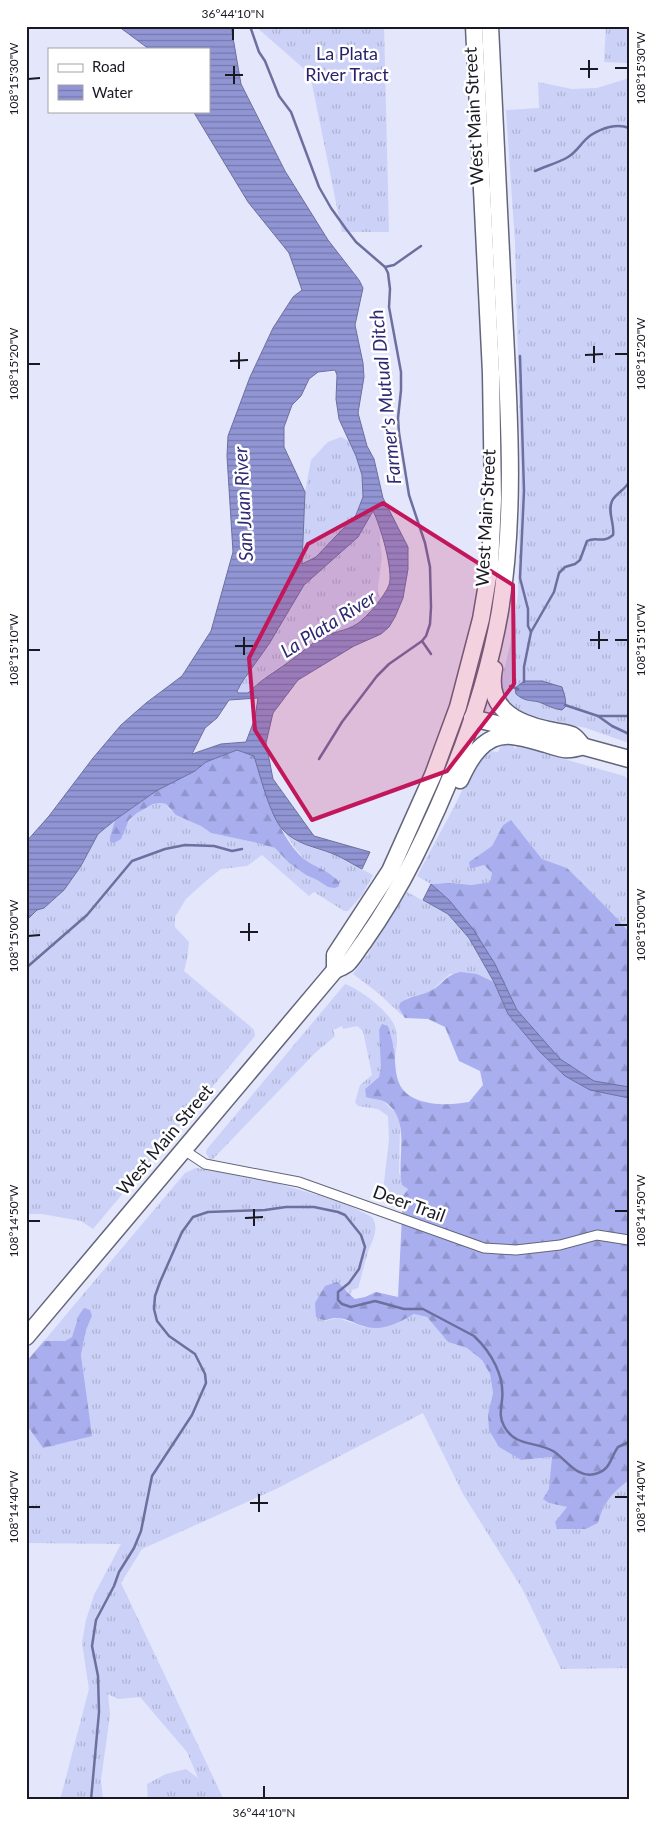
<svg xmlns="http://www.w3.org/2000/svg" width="655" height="1826" font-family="Lato,sans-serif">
	<defs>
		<pattern id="grass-tufts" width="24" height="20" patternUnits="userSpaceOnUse" patternTransform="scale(1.25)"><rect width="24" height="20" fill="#ccd1f7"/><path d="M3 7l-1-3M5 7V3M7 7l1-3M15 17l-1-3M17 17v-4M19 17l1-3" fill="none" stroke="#aeb3d3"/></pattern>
		<pattern id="forest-firs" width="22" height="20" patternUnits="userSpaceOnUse" patternTransform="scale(1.25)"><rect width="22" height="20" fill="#a9aeef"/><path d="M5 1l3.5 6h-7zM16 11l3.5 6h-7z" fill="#9195cd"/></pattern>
		<pattern id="water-rules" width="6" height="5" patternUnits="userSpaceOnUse" patternTransform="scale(1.25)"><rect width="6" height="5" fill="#9195d4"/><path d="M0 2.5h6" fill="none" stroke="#7579ac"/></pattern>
	</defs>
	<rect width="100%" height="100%" fill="#e4e6fb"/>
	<!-- grass -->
	<g fill="url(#grass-tufts)">
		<path d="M255 26H384L389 232H342L310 74Z"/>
		<path d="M606 26H629V63L604 62Z"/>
		<path d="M629 78V743L586 728 523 714C510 707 504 698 501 684L514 627 518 593 521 472 515 243 506 110 539 108 538 82 572 89 597 88Z"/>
		<path d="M341 437 349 441 356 456 362 475 363 497 357 515 316 557 302 564 305 492 311 460 328 442Z"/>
		<path d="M373 511 381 530 380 543 382 557 378 586V594L381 598 359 623 349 628 323 637 306 647 295 658 254 686 248 693H238L237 691 241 682 269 644 304 585 358 537Z"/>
		<path d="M512 743 515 749 518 746 624 776 629 780V932L612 913 567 868 542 859 511 820 503 825 492 846 469 862 471 869 484 865 492 873 490 882 473 885 452 883 431 884 417 876 455 805 476 762 489 751 498 752 502 744Z"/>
		<path d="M160 803 166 804 170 810 201 826 211 833 253 842 275 848 289 863 306 875 317 880 328 887 334 876 306 861 295 848 283 830 296 840 316 849 331 853 373 875 362 895 348 911H344L314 892 309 896 262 855 247 866 221 869 207 880 186 899 175 917V927L189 942 187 959 184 971 251 1027 254 1030 255 1036 93 1229 81 1221 42 1214H26V921L37 910 64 890 82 866 98 834 115 820 110 838 120 839C127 821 139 805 160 803Z"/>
		<path d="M407 892 448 914 469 938 494 982 477 974H450L431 991 407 998 399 1008 405 1018 377 992 353 974 368 954Z"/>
		<path d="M345 984C360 989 390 1012 395 1027 399 1039 396 1050 394 1062V1046L379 1030 382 1068 379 1077 365 1089 366 1097 383 1101 397 1114 400 1123 399 1173 408 1189 403 1196 383 1191 389 1140 388 1116 378 1109 358 1106 355 1102 360 1085 372 1075 363 1031 357 1026 343 1029 342 1026 333 1030 335 1036 315 1053 213 1159 210 1160 206 1153 207 1149Z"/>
		<path d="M196 1168 256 1177 344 1203 372 1217C380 1229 372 1240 368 1252 364 1264 362 1276 358 1288L352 1290 350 1295 347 1289 324 1321 338 1318 364 1327 398 1323 414 1314 427 1317 448 1342 467 1348 482 1360 490 1374 493 1393 488 1414 499 1447 521 1460 552 1457 549 1503 568 1507 555 1522 557 1529H586L598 1523C603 1503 613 1492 629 1480V1668L561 1669 523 1590 463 1494 423 1413 276 1489 142 1549 121 1583 224 1800H148L147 1784 166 1774 186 1769 198 1778 187 1752 140 1697 118 1699 108 1694 110 1715 101 1780 103 1800H60L89 1689 82 1643 86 1620 94 1595 121 1544 26 1543V1424L43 1448 86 1395 81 1355 86 1330 92 1316 75 1329 72 1337 65 1341H44L185 1173Z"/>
	</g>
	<!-- forest -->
	<g fill="url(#forest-firs)">
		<path d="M237 750 254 755C265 788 277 836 304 859 315 868 328 869 339 882V886L335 888 328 887 317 880 306 875 289 863 275 848 253 842 211 833 201 826 176 815 166 804 160 803 153 804 137 813 129 820 121 839 114 843 110 842V837L115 820 156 791 195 771 206 762Z"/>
		<path d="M511 820 542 859 567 868 612 913 629 932V1087L594 1081 560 1059 517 1010 495 964 449 900 431 884 452 883 472 885 490 882 492 873 484 865 470 869 469 862 492 846 503 825Z"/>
		<path d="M460 972 477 974 494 982 508 1014 540 1052 565 1076 623 1097 629 1098V1480C613 1492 603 1503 598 1523L586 1529H557L555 1522 567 1507 549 1503 543 1499 549 1489 552 1457 521 1460 499 1447 489 1430 488 1414 493 1393 490 1374 482 1360 467 1348 448 1342 427 1317 414 1314C399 1323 382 1332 363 1326 355 1324 347 1318 337 1318 327 1318 327 1323 316 1317L315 1303 325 1286 337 1282C344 1287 348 1294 355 1299L365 1297 376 1292 398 1297 403 1196 408 1189 402 1185C396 1158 412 1120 385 1102 380 1099 372 1099 366 1097L365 1089 379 1077 381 1068 379 1030 382 1024 388 1026C390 1033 392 1039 393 1045 396 1057 394 1071 399 1083 409 1107 448 1106 469 1102L483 1085 480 1071 459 1061 445 1027 428 1019 405 1018 399 1008 400 1003C409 996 419 996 430 991 442 986 445 975 460 972Z"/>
		<path d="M84 1308 90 1310 92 1316 86 1330 81 1355 92 1436 43 1448 26 1424V1362L44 1341H65L72 1337 79 1315Z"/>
	</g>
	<!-- water -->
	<g fill="url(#water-rules)" stroke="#6d709f" fill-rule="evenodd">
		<path d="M118 26H231L241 84 285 171 328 240 359 280 363 288 355 325 363 363 364 377 358 413 367 446 374 459 383 498 408 547V569L403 598 395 617 389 627 381 634 354 646 298 680 273 713 266 743 273 779 314 836 370 852 362 869C352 864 342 857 331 853 315 847 296 844 283 830 270 816 260 775 254 756L237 750 206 762 195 771 156 791 115 820 98 834 81 866 64 890 44 908 37 910 26 921V842L49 816 93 758 121 725 146 703 182 676 211 631 233 552 227 456 228 436 250 377 273 328 293 297 302 290 289 253 248 202 193 111H209V49H149ZM335 370 337 375 336 399 339 419 356 456 362 475 363 497 356 515 316 557 302 564 305 492 284 447V427L292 405 301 396 309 379 318 372ZM373 511C380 524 394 572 389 585 385 596 366 618 357 624 346 631 333 632 321 638 311 644 303 651 294 658 279 670 261 679 248 693H238L237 691 242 682 269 644 304 585 358 537ZM258 698 255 718 246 742 221 744 192 754 205 728 217 718 229 700Z"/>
		<path d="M524 681H542L562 687 565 697 566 706 562 710C553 709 547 705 539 702 529 700 524 701 516 694L515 688Z"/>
		<path d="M431 884 449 900 473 929 495 964 517 1010 560 1059 594 1081 629 1087V1098L590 1090 565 1076 540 1052 508 1014 494 982 469 938 448 914 423 900Z"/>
	</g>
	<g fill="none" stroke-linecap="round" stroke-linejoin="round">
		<!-- stream -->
		<g stroke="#6d709f" stroke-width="2.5">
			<path d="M250 26 259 52 265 61 279 96 291 112 319 187 331 208 346 229 356 242 385 267 388 273 390 289 389 307 401 372V390L398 418 399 433 409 495 425 543 430 567 431 607 430 624 426 636 422 641 389 664 377 676 342 722 319 759"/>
			<path d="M535 171C546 166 558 163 568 157 578 151 582 141 591 135 602 128 617 123 629 128"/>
			<path d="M385 267 394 265 421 246"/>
			<path d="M520 356 524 491 520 578 528 609V626L531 632"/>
			<path d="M422 641 431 654"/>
			<path d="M524 682V667L531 632 554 592 559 573 565 567 575 564 580 560 587 541C596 536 603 544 613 535 615 524 607 512 612 501 616 493 625 490 629 482"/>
			<path d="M510 686 518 689"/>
			<path d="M565 705 598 716H629"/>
			<path d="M598 716 612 726 629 734"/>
			<path d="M26 968 87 915 132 861 165 849 185 845 214 846 232 851 242 849"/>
			<path d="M91 1800 99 1712 98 1676 92 1646 96 1620 114 1586 119 1572 134 1548 141 1531 152 1476 192 1415 206 1383 205 1374 195 1354 169 1336 157 1321 154 1309 155 1296 160 1282 182 1232 193 1217 208 1212 265 1210 286 1207H314L338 1212 345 1215 361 1235 365 1247 359 1269 349 1283 338 1292V1300L342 1304 351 1307 375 1301 404 1309H423L474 1336C491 1352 505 1376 502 1400 501 1410 499 1417 504 1426 515 1447 535 1441 553 1451 566 1459 577 1479 595 1474 611 1470 610 1458 618 1447L629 1442"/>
		</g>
		<defs>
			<path id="street" d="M184 1150 205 1164 299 1182 484 1248 516 1250 560 1245 597 1235 629 1240"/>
			<g id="highway">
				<path d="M472 718 521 730"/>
				<path d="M574 744 629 759"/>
				<path d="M460 780C470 758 484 733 512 736 523 737 535 741 546 744 562 749 566 752 583 746 580 743 576 737 572 735 565 732 556 732 549 730 515 723 486 708 494 669"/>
				<path d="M335 970V955L390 871 433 775 458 707 481 619 490 566 493 499 491 373 474 26"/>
				<path d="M26 1337 335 970C339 968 345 966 348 963 354 957 358 949 363 943 382 916 399 888 414 858 453 780 485 697 500 611 516 512 509 412 504 314 499 218 495 122 490 26"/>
			</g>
		</defs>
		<!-- street casing -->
		<use href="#street" stroke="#63667b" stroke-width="11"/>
		<!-- highway casing -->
		<use href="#highway" stroke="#63667b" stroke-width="19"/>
		<!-- street -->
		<use href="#street" stroke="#fff" stroke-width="9"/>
		<!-- highway -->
		<use href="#highway" stroke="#fff" stroke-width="16"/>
	</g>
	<!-- marked area -->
	<path fill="#c2185b" fill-opacity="0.2" stroke="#c2185b" stroke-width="4" stroke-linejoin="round" d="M383 503 513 585 514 684 447 771 312 820 255 730 249 658 308 544Z"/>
	<!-- ticks -->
	<path fill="none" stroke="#181922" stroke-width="2" d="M233 28V40M589 60V78M234 66V84M615 68H628M580 69H598M225 75H243M28 79 40 78M594 346V363M239 352V369M615 354H628M585 355 603 354M230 361 248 360M28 364H40M599 631V649M244 637V655M590 640H608M615 640H628M235 646H253M28 650H40M249 923V941M615 925H628M240 932H258M28 936 40 935M254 1209V1226M615 1211H628M245 1218 263 1217M28 1221H40M259 1494V1512M615 1497H628M250 1503H268M28 1507H40M264 1786V1798"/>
	<g text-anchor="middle" stroke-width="5" stroke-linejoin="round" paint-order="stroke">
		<!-- park labels -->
		<g font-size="18" fill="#28226b" stroke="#fff">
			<text x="347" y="60">La Plata<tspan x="347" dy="21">River Tract</tspan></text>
		</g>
		<!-- street labels -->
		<g font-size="18" fill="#181922" stroke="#fff">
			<text transform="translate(474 116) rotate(-93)" y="6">West Main Street</text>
			<text transform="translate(486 518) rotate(-87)" y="6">West Main Street</text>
			<text transform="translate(165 1140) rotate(-50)" y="6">West Main Street</text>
			<text transform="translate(409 1204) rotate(20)" y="6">Deer Trail</text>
		</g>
		<!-- water labels -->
		<g font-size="19" font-style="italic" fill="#2d2972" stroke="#fff">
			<text transform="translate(385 397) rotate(-96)" y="7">Farmer's Mutual Ditch</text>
			<text transform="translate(243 504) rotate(-93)" y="7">San Juan River</text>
			<text transform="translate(328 624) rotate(-32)" y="7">La Plata River</text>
		</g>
	</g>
	<!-- border -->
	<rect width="655" height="1826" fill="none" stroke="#ffffff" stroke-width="55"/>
	<!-- legend -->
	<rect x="48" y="48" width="162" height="65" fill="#ffffff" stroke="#a3a3a7"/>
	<rect x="58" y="64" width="25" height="8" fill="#ffffff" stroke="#a3a3a7"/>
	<text x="92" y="72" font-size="15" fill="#181922">Road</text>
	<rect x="58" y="85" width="25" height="15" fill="url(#water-rules)" stroke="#a3a3a7"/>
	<text x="92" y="98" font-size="15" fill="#181922">Water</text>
	<rect x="28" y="28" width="600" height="1770" fill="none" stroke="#181922" stroke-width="2"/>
	<g font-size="12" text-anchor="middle" fill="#181922">
		<text x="233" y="18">36°44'10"N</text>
		<text transform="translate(641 68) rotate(-90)" y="4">108°15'30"W</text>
		<text transform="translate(14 79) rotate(-90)" y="4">108°15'30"W</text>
		<text transform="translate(641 354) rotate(-90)" y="4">108°15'20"W</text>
		<text transform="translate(14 364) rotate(-90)" y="4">108°15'20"W</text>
		<text transform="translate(641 640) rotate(-90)" y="4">108°15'10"W</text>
		<text transform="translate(14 650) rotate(-90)" y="4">108°15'10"W</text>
		<text transform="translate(641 925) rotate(-90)" y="4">108°15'00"W</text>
		<text transform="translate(14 936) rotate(-90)" y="4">108°15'00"W</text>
		<text transform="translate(641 1211) rotate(-90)" y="4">108°14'50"W</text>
		<text transform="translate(14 1221) rotate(-90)" y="4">108°14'50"W</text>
		<text transform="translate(641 1497) rotate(-90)" y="4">108°14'40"W</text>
		<text transform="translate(14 1507) rotate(-90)" y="4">108°14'40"W</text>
		<text x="264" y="1817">36°44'10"N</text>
	</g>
</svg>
